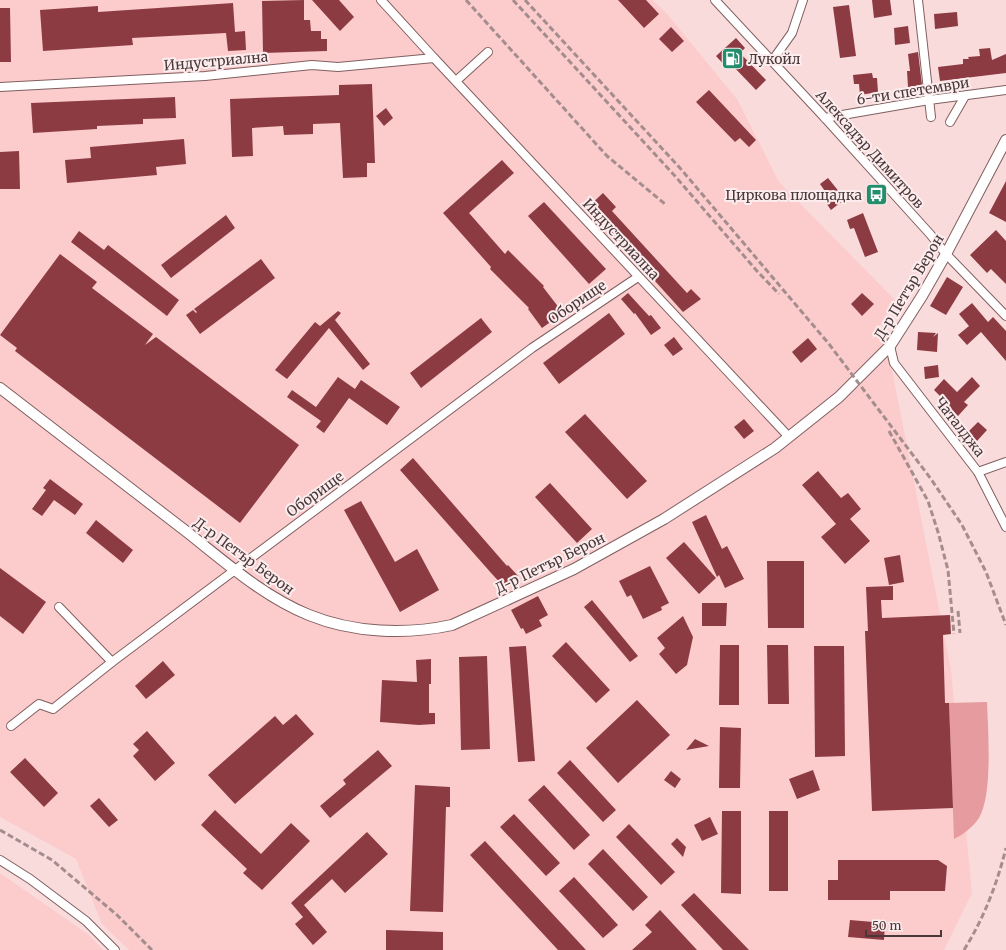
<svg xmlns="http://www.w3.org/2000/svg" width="1006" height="950" font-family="Merriweather,serif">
	<rect width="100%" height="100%" fill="#fadbdb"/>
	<!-- built -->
	<g fill="#fccccd">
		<path d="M0 0H653L667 14 737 99 779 182 895 300 871 340 884 329 951 670 972 893 944 950H129L102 924 76 859 0 817Z"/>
		<path d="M0 873 89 935 103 950H0Z"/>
	</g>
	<!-- green -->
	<path fill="#e69b9e" d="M987 702C988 730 993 794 979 818 973 827 964 834 954 839L949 703Z"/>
	<!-- building -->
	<g fill="#8c3b43">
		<path d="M304 0V20H310L311 31H321V39H327V51L263 53 262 1Z"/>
		<path d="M312 0H339L354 17 340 31Z"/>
		<path d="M618 0H646L659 14 644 28Z"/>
		<path d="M872 0H890L892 15 874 18Z"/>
		<path d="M233 3 235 32 245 31 246 50 228 51 226 33 132 38 133 45 43 51 40 10 98 6V12Z"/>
		<path d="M849 5 856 56 840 58 833 7Z"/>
		<path d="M0 8H10L11 62H0Z"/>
		<path d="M957 12 958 26 935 29 934 14Z"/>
		<path d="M908 26 910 43 895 45 894 28Z"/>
		<path d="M671 27 684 41 672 52 659 39Z"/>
		<path d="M736 38 745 48 740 53 766 80 756 90 731 64 727 68 716 56Z"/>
		<path d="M990 48 992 60 1006 54V73L940 81 938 67 963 64V59H969L968 57 980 56 979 49Z"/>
		<path d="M918 52 922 85 908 87 907 71H910L908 54Z"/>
		<path d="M872 73 873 78H877L878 92 860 95 859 84H854L853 75Z"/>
		<path d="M372 84 375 163H367V177L343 178 340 123 313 124V134L284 135 283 126 252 128 253 156 232 157 230 99 339 95V85Z"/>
		<path d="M709 90 756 140 749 147 740 138 735 142 696 102Z"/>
		<path d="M175 97 176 118 143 119V124L97 126V129L33 133 31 103Z"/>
		<path d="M386 108 393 118 384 126 376 116Z"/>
		<path d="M184 139 186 164 156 167 157 175 67 183 65 160 91 158 90 147Z"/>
		<path d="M19 151 20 189H0V152Z"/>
		<path d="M502 160 514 173 469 213 505 254 508 250 544 286 543 287 563 313 542 328 528 309 529 308 490 269 491 267 443 213Z"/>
		<path d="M828 178 845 199 831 210 822 197 827 194 820 184Z"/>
		<path d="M1006 181V222L989 213Z"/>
		<path d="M603 193 616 207 612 211 687 293 691 289 701 299 683 312 588 207Z"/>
		<path d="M544 202 606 269 589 284 528 216Z"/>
		<path d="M863 213 878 252 865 257 854 228 850 229 847 220Z"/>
		<path d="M226 215 235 228 171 278 161 265Z"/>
		<path d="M996 230 1006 241V284L991 269 987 273 970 255Z"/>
		<path d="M79 231 104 250 108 245 179 300 167 316 71 242Z"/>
		<path d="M60 254 97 282 92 288 153 334 145 345 156 337 299 445 240 523 15 351 17 348 0 335Z"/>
		<path d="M261 259 275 278 200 334 186 315 193 310 196 313 197 312 194 309Z"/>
		<path d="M947 277 963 287 946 315 930 306Z"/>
		<path d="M628 293 649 316 651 315 661 328 651 335 635 313 634 314 621 299Z"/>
		<path d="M862 293 874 304 862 316 851 304Z"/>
		<path d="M972 303 988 322 993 317 1006 331V361L981 332 967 345 958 335 969 326 959 314Z"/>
		<path d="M338 311 341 313 335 320 370 364 363 370 329 328 287 379 275 370 315 322 320 326Z"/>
		<path d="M609 313 625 334 559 384 543 363Z"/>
		<path d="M481 318 492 332 421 388 410 373Z"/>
		<path d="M918 332 936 333 933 337 938 333 937 352 917 350Z"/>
		<path d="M674 337 683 349 673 356 664 345Z"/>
		<path d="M808 338 817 349 801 363 792 352Z"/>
		<path d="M938 365 939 377 925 379 924 367Z"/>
		<path d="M338 377 355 389 361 380 400 407 387 425 349 398 324 433 316 427 321 421 287 397 292 390 316 407Z"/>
		<path d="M972 377 980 386 964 402 968 405 958 416 949 407 950 406 934 390 944 379 957 392Z"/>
		<path d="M585 414 647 481 627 499 565 432Z"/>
		<path d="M744 419 754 431 744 439 734 427Z"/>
		<path d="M978 422 987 430 977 441 968 432Z"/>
		<path d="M413 458 507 566 508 565 518 576 505 588 492 574 400 470Z"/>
		<path d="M818 471 841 498 848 493 861 509 850 519 870 541 845 564 821 537 836 524 802 485Z"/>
		<path d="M50 479 83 504 75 515 54 500 42 516 32 509 46 490 43 488Z"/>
		<path d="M550 483 592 529 577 543 535 497Z"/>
		<path d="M361 501 395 562 417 549 439 590 400 612 344 510Z"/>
		<path d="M706 515 722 549 727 546 744 579 725 588 719 575 717 577 692 522Z"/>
		<path d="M96 520 133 550 123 563 86 533Z"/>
		<path d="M684 542 716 578 699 594 666 558Z"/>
		<path d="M900 555 904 582 889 585 884 558Z"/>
		<path d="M767 561H804V628H768Z"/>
		<path d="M650 566 669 603 661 607 662 610 643 619 631 595 627 597 619 581Z"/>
		<path d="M0 568 46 602 23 634 0 616Z"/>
		<path d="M893 586V600H881L882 618 950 615 951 634 943 635 945 703H949L953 808 872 811 865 631H868L866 587Z"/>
		<path d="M538 596 548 615 539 620 542 626 526 634 523 628 521 629 511 610Z"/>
		<path d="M592 600 638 656 630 662 584 607Z"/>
		<path d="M702 603H727L726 626H702Z"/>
		<path d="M683 616 693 637 687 665 676 674 659 654 665 648 657 638Z"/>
		<path d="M566 642 610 690 596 703 552 656Z"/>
		<path d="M720 645H739V705H719Z"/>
		<path d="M767 645H788L789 704H768Z"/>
		<path d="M526 646 535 761 518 762 509 647Z"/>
		<path d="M814 646H844L845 756 815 757Z"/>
		<path d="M487 656 490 749 461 750 459 657Z"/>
		<path d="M431 659V684H429V713H435V724L419 725 380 722 382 680 417 682 416 660Z"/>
		<path d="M163 661 175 675 146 699 135 686Z"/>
		<path d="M637 700 670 735 618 783 586 748Z"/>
		<path d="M296 714 314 734 235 804 208 775 275 716 283 725Z"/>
		<path d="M720 727 741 728 740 788H719Z"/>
		<path d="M147 731 175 763 155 781 133 756 139 750 133 744Z"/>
		<path d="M695 739 709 746 686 750Z"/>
		<path d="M378 750 392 766 330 818 320 806 346 784 343 780Z"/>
		<path d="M25 758 58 793 44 807 10 772Z"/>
		<path d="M570 760 616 810 603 822 557 773Z"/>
		<path d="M813 770 820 790 797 799 789 779Z"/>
		<path d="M671 771 681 779 675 788 664 780Z"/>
		<path d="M415 785 450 787V807H446L443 912 410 911Z"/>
		<path d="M544 785 590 835 574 850 528 800Z"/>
		<path d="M99 798 118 820 109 827 90 806Z"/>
		<path d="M215 810 261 854 291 823 310 841 262 890 243 873 247 869 201 825Z"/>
		<path d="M722 811H741V894L721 893Z"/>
		<rect x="769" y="811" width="19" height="80"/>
		<path d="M514 814 560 863 546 876 500 827Z"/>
		<path d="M710 817 718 834 702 841 694 825Z"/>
		<path d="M629 824 675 872 661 885 616 837Z"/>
		<path d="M367 832 388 854 345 893 332 879 304 905 327 932 313 945 295 924 303 917 291 903Z"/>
		<path d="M677 838 686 847 683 857 671 844Z"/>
		<path d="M485 841 586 950H558L470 855Z"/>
		<path d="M603 849 648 897 633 911 588 864Z"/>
		<path d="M838 860H938L947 866 945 891H890V900H828V880H838Z"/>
		<path d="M574 877 618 925 603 938 559 891Z"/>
		<path d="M694 893 749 950H723L681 905Z"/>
		<path d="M660 910 697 950H632L652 932 645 925Z"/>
		<path d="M850 920 885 923 884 940 848 937Z"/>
		<path d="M386 930 443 932V950H386Z"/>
	</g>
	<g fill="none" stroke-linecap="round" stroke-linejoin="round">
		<defs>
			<g id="minor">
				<path d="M381 0 434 58"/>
				<path d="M715 0 825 118 930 234 946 254 1006 316"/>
				<path d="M918 0 931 117"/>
				<path d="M772 61 792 33 803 0"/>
				<path d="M456 81 488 52"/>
				<path d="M0 87 205 76 312 65 338 67 434 58 789 437"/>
				<path d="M825 118 929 100 1006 90"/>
				<path d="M950 122 965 96"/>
				<path d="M890 346 894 363 978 472 1006 527"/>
				<path d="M978 472 1006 462"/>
				<path d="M59 607 112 662"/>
				<path d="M11 726 39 704 53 709 112 662 532 348 638 277"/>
				<path d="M0 860 30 879 86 921 115 950"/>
			</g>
			<path id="tertiary" d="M0 388C62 436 125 484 187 532 225 562 264 597 309 615 353 633 406 635 452 625L574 569 664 519 775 448 839 397 890 346 922 296 946 254 1006 140"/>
		</defs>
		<!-- minor casing -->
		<use href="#minor" stroke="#815f60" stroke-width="10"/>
		<!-- tertiary casing -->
		<use href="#tertiary" stroke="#815f60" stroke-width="12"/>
		<!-- minor -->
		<use href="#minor" stroke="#fff" stroke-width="8"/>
		<!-- tertiary -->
		<use href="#tertiary" stroke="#fff" stroke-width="10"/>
		<!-- rail -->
		<g stroke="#a58d8e" stroke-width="3" stroke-dasharray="6 3" stroke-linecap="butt">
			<path d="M466 0 607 156 665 204"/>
			<path d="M513 0 675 176 757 271 779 294"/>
			<path d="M525 0 680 168 829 344 931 479 962 525 986 572 1006 625"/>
			<path d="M889 431 928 501 938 532 948 570 954 634"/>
			<path d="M958 611 960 633"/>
			<path d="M0 830 52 860 117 915 152 950"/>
			<path d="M964 950C984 918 997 884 1006 848"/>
		</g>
	</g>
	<!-- icons -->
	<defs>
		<symbol id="fuel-square" viewBox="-11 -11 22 22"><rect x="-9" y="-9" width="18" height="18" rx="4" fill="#238e6c" stroke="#fceced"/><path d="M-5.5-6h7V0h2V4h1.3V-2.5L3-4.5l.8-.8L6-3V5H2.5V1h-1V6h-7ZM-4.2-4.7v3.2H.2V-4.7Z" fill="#fff"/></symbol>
		<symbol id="bus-square" viewBox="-11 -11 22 22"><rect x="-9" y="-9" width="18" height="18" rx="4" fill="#238e6c" stroke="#fceced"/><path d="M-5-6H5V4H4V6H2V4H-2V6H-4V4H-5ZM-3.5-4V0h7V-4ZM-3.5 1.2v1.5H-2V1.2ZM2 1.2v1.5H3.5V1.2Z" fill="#fff"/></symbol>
	</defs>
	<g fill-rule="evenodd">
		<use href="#fuel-square" x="720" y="46" width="25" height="25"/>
		<use href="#bus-square" x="864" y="182" width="25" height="25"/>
	</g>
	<g text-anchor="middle" stroke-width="4" stroke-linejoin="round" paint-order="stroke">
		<!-- poi labels -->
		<g font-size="14" fill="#483839" stroke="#fceced" text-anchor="start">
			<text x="748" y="64">Лукойл</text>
			<text x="862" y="200" text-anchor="end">Циркова площадка</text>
		</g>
		<!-- street labels -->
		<g font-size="14" fill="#483839" stroke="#fceced">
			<text transform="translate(216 61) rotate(-5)" y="5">Индустриална</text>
			<text transform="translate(913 91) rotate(-9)" y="5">6-ти спетември</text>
			<text transform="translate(870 149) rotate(48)" y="5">Алексадър Димитров</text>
			<text transform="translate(621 239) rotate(47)" y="5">Индустриална</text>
			<text transform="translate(909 287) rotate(-59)" y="5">Д-р Петър Берон</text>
			<text transform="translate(577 302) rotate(-34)" y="5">Оборище</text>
			<text transform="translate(960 427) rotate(52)" y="5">Чаталджа</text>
			<text transform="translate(315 494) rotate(-36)" y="5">Оборище</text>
			<text transform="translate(244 556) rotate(36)" y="5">Д-р Петър Берон</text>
			<text transform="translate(550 563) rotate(-26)" y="5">Д-р Петър Берон</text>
		</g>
	</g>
	<!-- scale -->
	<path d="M866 930v6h75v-6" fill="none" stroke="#483839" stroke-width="2"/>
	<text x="872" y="930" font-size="12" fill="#483839" stroke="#fceced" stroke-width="3" paint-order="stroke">50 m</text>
</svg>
